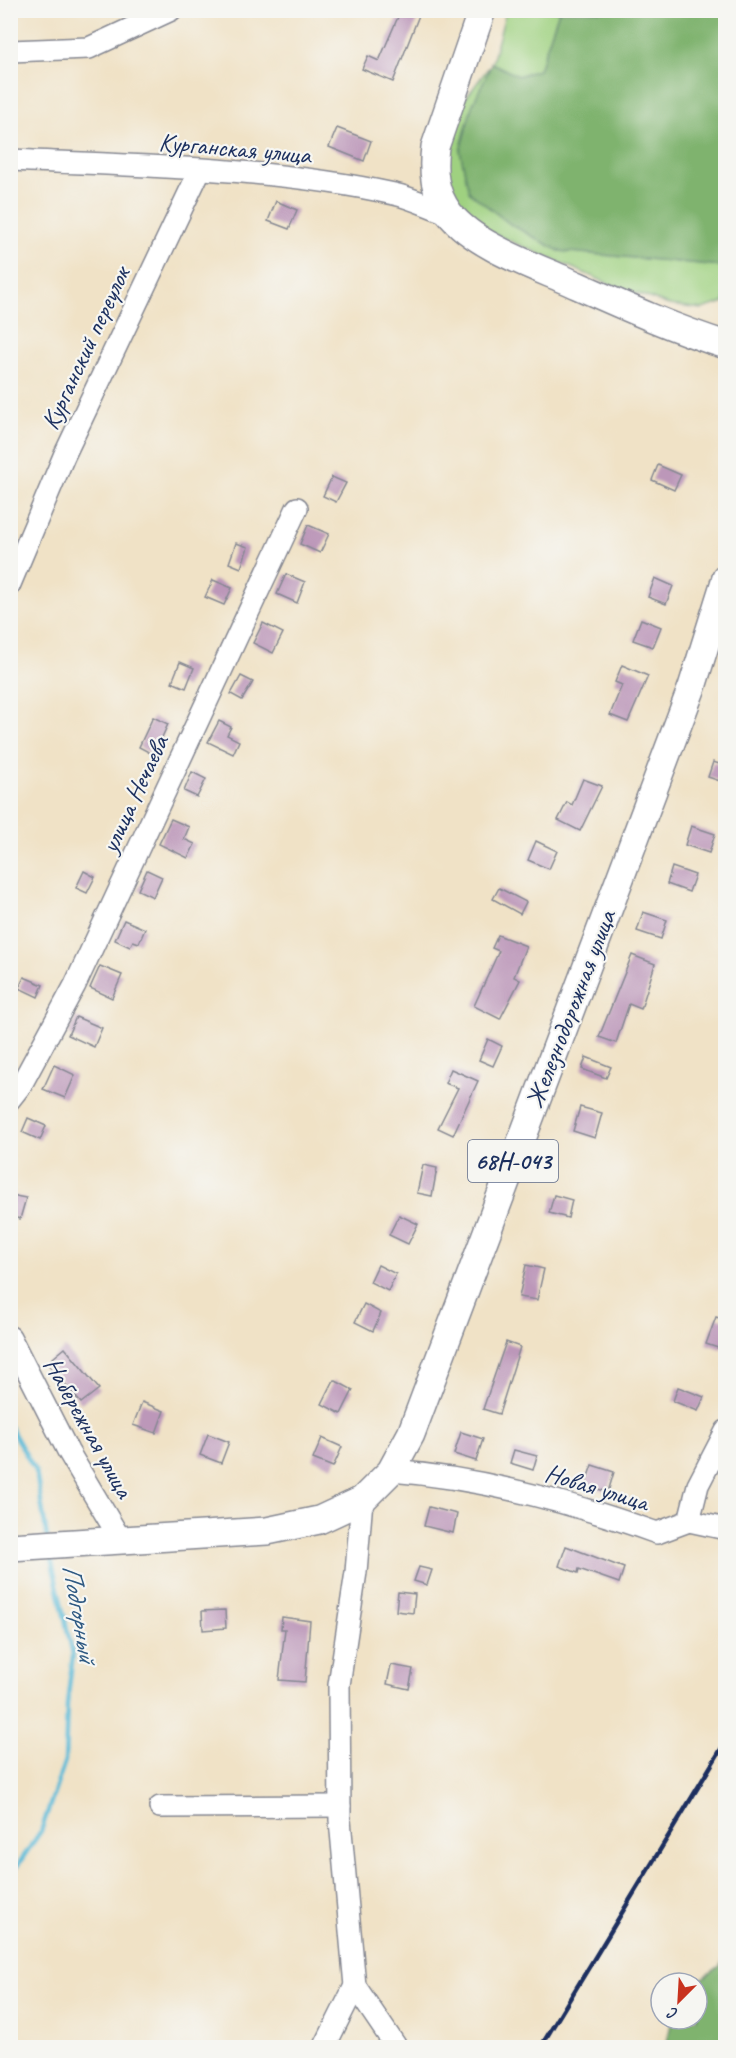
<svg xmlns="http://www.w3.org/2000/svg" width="736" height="2058" font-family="Caveat,sans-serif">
	<rect width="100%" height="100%" fill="#f6f6f2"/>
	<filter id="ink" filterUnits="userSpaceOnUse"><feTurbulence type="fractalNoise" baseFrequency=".0167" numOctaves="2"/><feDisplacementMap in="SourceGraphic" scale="12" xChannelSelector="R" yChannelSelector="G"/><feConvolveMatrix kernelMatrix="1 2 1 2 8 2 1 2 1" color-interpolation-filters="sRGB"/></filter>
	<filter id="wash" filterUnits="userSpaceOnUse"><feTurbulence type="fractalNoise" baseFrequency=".008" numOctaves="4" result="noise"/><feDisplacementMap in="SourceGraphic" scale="24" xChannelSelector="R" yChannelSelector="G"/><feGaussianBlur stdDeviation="1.35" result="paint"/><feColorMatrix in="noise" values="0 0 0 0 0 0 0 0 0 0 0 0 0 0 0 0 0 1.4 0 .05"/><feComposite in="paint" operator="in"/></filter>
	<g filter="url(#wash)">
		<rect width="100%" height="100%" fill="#f0e2c6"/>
		<!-- green -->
		<path fill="#9fd180" stroke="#5d806f" stroke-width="1.5" d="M506 11H559L539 70 518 76 491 63 559 251 722 266 725 259V302L702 309 669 305 605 282 483 229 460 209 446 185V154L462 103 492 63Z"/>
		<!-- forest -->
		<g fill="#7fb36e" stroke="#4d7166" stroke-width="1.5">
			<path d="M559 11H725L726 259 723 266 559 251 510 224 469 192 460 151 472 106 492 63 518 76 539 70Z"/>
			<path d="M725 1956V2047H666L672 2019H697L696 1983 720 1966Z"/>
		</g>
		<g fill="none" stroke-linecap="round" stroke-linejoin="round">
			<!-- stream -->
			<g stroke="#59bad7" stroke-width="4.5">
				<path d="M10 1427 36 1472 47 1537"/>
				<path d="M10 1873 13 1872 41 1831 65 1761 67 1704 73 1655 50 1554"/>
			</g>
		</g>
		<g id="blocks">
			<!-- building -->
			<g fill="#bc97b9">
				<path d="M401 10H421L393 82 362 69 368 56 379 61Z"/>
				<path d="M337 128 371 141 364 161 329 147Z"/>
				<path d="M276 201 297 210 289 229 268 221Z"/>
				<path d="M658 465 681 475 674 490 652 480Z"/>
				<path d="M332 477 346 483 336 502 323 496Z"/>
				<path d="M308 525 329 534 320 553 300 544Z"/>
				<path d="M236 543 248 547 241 568 229 563Z"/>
				<path d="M286 574 305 582 297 603 277 594Z"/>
				<path d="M655 578 673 586 666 604 648 597Z"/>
				<path d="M213 580 232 588 224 605 205 597Z"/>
				<path d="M641 619 661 627 653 647 633 640Z"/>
				<path d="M263 623 283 633 273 653 253 643Z"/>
				<path d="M180 662 194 668 186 688 172 682Z"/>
				<path d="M622 665 648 676 628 722 610 715 622 685 615 682Z"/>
				<path d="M241 676 253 682 242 700 231 694Z"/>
				<path d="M153 717 168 724 154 755 139 747Z"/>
				<path d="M219 721 231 727 227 735 239 741 233 754 208 742Z"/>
				<path d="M713 762 726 766V783L708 777Z"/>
				<path d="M192 772 206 779 197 797 184 791Z"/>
				<path d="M583 779 602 786 580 831 558 820 567 802 572 805Z"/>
				<path d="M171 819 189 827 184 839 195 844 188 858 159 844Z"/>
				<path d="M691 826 715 834 709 853 685 845Z"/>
				<path d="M536 841 557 851 549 869 528 860Z"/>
				<path d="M672 867 695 875 689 892 667 884Z"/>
				<path d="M147 870 162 877 153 897 138 890Z"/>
				<path d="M84 871 95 877 87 893 76 888Z"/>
				<path d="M499 888 526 902 520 914 493 899Z"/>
				<path d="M643 912 667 920 661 939 637 931Z"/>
				<path d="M124 920 145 929 139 943 133 941 130 947 115 940Z"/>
				<path d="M498 935 526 946 514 977 520 980 500 1019 474 1006 499 951 492 948Z"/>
				<path d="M632 955 655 964 641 1009 629 1004 616 1043 599 1037Z"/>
				<path d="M100 966 122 975 112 998 90 988Z"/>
				<path d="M24 977 43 985 38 997 19 988Z"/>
				<path d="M76 1017 102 1028 94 1047 68 1035Z"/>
				<path d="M488 1039 502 1046 493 1066 479 1060Z"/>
				<path d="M586 1057 611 1067 606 1078 582 1069Z"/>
				<path d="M54 1065 75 1075 65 1098 43 1089Z"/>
				<path d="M451 1069 478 1081 453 1135 438 1128 458 1088 445 1083Z"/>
				<path d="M580 1107 602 1113 595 1138 573 1131Z"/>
				<path d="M28 1118 46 1126 40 1140 22 1132Z"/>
				<path d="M423 1165 437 1168 432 1196 417 1193Z"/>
				<path d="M10 1195 26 1198 20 1219 10 1216Z"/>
				<path d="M554 1195 572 1200 568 1218 549 1213Z"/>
				<path d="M399 1215 418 1224 408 1244 389 1235Z"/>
				<path d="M378 1265 396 1274 388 1291 370 1282Z"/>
				<path d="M526 1265 544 1269 537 1300 519 1297Z"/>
				<path d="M364 1304 381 1313 373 1331 355 1322Z"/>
				<path d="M716 1317 726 1320V1345L723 1344 721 1349 706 1344Z"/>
				<path d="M506 1342 520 1347 499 1414 483 1409Z"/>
				<path d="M65 1348 99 1389 81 1403 47 1363Z"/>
				<path d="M334 1380 353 1390 341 1414 322 1404Z"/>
				<path d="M678 1387 704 1397 698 1411 673 1401Z"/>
				<path d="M142 1402 164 1411 156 1433 133 1425Z"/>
				<path d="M461 1432 483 1439 476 1461 454 1454Z"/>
				<path d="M208 1434 229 1442 221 1463 200 1455Z"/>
				<path d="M322 1438 342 1447 333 1467 313 1459Z"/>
				<path d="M514 1450 537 1456 533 1470 510 1463Z"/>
				<path d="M592 1465 614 1472 608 1492 585 1485Z"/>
				<path d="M429 1507 457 1514 453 1533 424 1526Z"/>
				<path d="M566 1546 624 1568 619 1583 579 1569 578 1573 559 1566Z"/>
				<path d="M419 1567 432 1570 427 1585 414 1581Z"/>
				<path d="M398 1592 415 1594 413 1613 396 1611Z"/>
				<path d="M225 1610 226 1628 203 1630 202 1611Z"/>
				<path d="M282 1617 310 1621 305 1682 279 1680 285 1629H281Z"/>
				<path d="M391 1665 413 1669 409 1689 387 1684Z"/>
			</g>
		</g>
	</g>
	<g filter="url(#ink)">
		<use href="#blocks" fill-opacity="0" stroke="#868892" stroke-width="1.5"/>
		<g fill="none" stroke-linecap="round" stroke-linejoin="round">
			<defs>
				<g id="minor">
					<path d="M10 51 89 48 171 10"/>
					<path d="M10 160C135 166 273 167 394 194 413 198 432 208 450 214"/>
					<path d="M10 584 64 456 200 170"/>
					<path d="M10 1099 21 1085 75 985 297 508"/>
					<path d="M10 1337 68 1451 122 1542"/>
					<path d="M391 1471C483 1478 571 1502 657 1533L689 1521 698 1485 726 1431"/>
					<path d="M362 1500 356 1572 339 1685 340 1820 355 1986 397 2048"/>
					<path d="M689 1521 726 1529"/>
					<path d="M160 1807 340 1806"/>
					<path d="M324 2048 355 1986"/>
				</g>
				<g id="major">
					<path d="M482 10 435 147C432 171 434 193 449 213 473 244 528 264 563 279 617 303 669 327 726 345"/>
					<path d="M10 1547 267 1531 319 1520 362 1500 391 1471 411 1434 692 687 726 578"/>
				</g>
			</defs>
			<!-- minor casing -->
			<use href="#minor" stroke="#868892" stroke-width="24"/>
			<!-- major casing -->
			<use href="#major" stroke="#868892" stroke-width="30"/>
			<!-- minor -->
			<use href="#minor" stroke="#fff" stroke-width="21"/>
			<!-- major -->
			<use href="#major" stroke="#fff" stroke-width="27"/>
			<!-- rail -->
			<path stroke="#1b2f5e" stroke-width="4.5" d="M540 2048 726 1741"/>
		</g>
	</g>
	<g text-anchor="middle" stroke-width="4.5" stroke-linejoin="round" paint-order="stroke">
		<!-- shield labels -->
		<rect fill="#f6f6f2" stroke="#5d6b8a" stroke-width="1.5" x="468" y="1140" width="90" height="42" rx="4.5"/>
		<g font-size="24" font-weight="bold" fill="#1b2f5e">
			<text x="513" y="1169">68Н-043</text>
		</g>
		<!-- street labels -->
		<g font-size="26" fill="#1b2f5e" stroke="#f6f6f2">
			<text transform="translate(235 148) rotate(5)" y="9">Курганская улица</text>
			<text transform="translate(85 348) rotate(-65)" y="9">Курганский переулок</text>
			<text transform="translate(134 794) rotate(-65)" y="9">улица Нечаева</text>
			<text transform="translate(570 1009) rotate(-69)" y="9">Железнодорожная улица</text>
			<text transform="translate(89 1427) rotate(61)" y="9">Набережная улица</text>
			<text transform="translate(597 1487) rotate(17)" y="9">Новая улица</text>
		</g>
		<!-- water labels -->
		<g font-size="27" font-style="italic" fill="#2e5982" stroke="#f6f6f2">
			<text transform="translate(80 1613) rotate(80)" y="9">Подгорный</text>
		</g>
	</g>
	<!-- margin -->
	<rect width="736" height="2058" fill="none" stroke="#f6f6f2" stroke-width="36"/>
	<!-- north arrow -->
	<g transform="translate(679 2001) rotate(204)"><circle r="28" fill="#f6f6f2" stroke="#9ea6b7" stroke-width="1.5"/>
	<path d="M0-4.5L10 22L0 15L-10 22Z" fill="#c8321e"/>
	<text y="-9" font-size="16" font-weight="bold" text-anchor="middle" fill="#1b2f5e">С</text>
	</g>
</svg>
